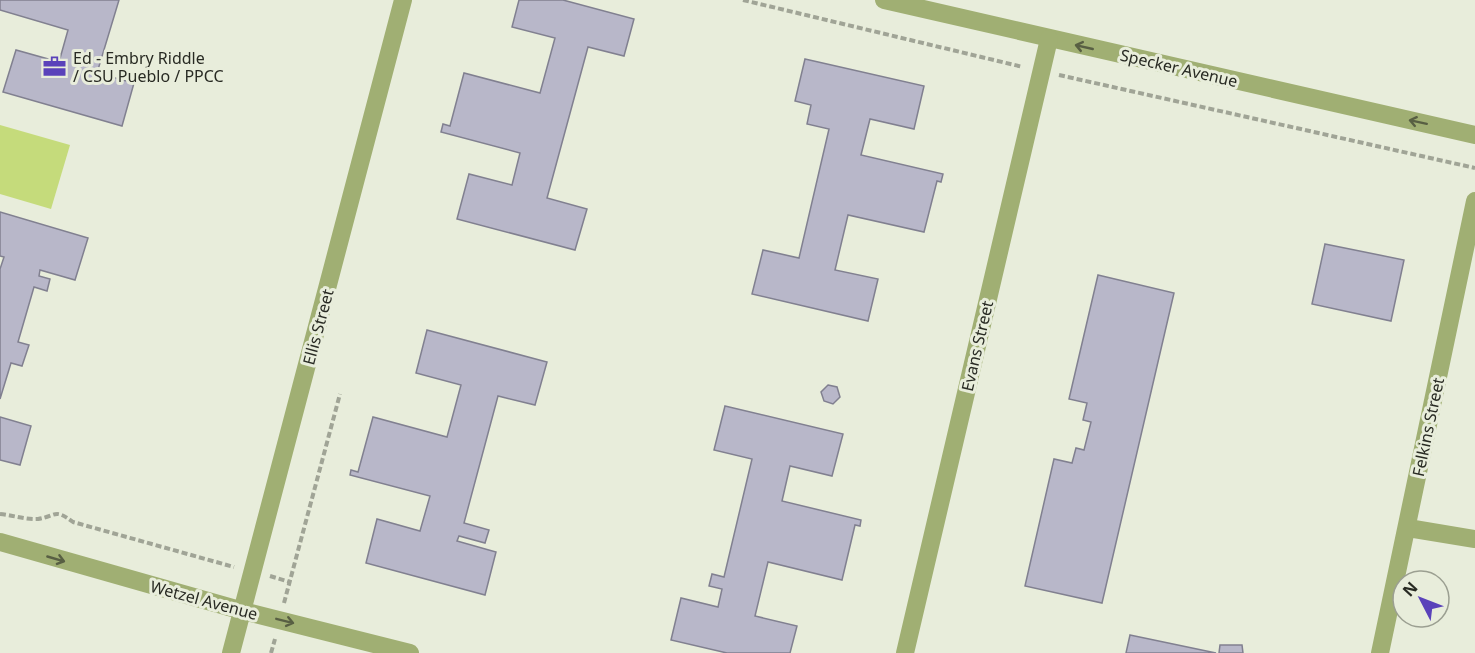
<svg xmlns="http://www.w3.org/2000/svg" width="1475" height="653" font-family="'Noto Sans',sans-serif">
	<rect width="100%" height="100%" fill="#e8eddb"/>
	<!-- green -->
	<path fill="#c5db7b" d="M0 125 70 145 51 209 0 194Z"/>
	<!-- building -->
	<g fill="#b8b7c9" stroke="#818090" stroke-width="1.5">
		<path d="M0 0H119L97 73 134 83 122 126 3 92 16 50 59 62 68 30 0 10Z"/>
		<path d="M519 0H563L634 19 624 56 588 47 547 198 587 209 575 250 457 219 469 174 512 185 520 153 441 132 443 124 450 126 464 73 540 93 555 38 512 27Z"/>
		<path d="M805 59 924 86 914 129 870 119 861 155 943 174 941 182 937 181 924 232 848 215 835 270 878 279 868 321 752 294 763 250 799 258 829 129 807 124 811 105 795 101Z"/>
		<path d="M0 212 88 238 75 280 40 270 39 276 50 279 47 291 34 287 18 342 29 345 22 366 11 363 0 399V269L4 257 0 256Z"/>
		<path d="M1325 244 1404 260 1391 321 1312 304Z"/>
		<path d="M1098 275 1174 293 1102 603 1025 586 1054 459 1072 463 1076 448 1084 450 1091 422 1083 420 1087 403 1069 399Z"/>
		<path d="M427 330 547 362 535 405 498 396 464 523 489 530 485 543 459 536 457 541 496 552 485 595 366 563 377 519 420 531 430 496 350 475 351 470 358 472 373 417 447 437 461 385 416 373Z"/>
		<path d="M828 385 837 387 840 397 833 404 824 401 821 392Z"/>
		<path d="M725 406 843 434 832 476 790 466 782 501 861 520 860 526 855 525 842 580 768 562 755 616 797 626 790 653H727L671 640 681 598 718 607 722 589 709 586 712 574 724 577 752 459 714 450Z"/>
		<path d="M0 417 31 426 20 465 0 460Z"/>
		<path d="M1130 635 1216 653H1126Z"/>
		<path d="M1220 645H1242L1243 653H1219Z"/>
	</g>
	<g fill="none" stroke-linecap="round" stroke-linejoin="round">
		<!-- path -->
		<g stroke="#a0a496" stroke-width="4" stroke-dasharray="6 3" stroke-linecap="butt">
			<path d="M743 0 1023 67"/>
			<path d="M1059 75 1475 168"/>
			<path d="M0 514C12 515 26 520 38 519 57 516 54 508 73 522L234 567"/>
			<path d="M270 576 290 582"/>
			<path d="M284 603 340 394"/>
			<path d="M271 653 275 639"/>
		</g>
		<!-- minor -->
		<g stroke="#a0af73" stroke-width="18">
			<path d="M884 0 1475 135"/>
			<path d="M1408 528 1475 539"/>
			<path d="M0 542 243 611 410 653"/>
			<path d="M231 653 403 0"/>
			<path d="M905 653 1049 39"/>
			<path d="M1380 653 1475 201"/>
		</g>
	</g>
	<!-- one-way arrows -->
	<defs><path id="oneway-shaft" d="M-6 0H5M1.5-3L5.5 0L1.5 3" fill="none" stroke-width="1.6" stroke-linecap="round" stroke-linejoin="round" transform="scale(1.5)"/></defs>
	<g stroke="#585f43">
		<use href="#oneway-shaft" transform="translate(1084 47) rotate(-167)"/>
		<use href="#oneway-shaft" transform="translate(1418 122) rotate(-168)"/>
		<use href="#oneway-shaft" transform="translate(56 559) rotate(16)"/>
		<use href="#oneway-shaft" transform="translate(285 621) rotate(14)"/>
	</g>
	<!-- icons -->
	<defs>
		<symbol id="office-bare" viewBox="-9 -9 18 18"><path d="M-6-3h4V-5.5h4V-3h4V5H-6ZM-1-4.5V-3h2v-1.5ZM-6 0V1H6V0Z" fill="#5a42ba" stroke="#e8eddb" stroke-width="2.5" paint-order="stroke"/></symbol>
	</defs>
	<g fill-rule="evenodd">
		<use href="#office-bare" x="38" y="50" width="33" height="33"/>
	</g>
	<g text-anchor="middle" stroke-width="6" stroke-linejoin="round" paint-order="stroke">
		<!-- poi labels -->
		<g font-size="16" fill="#282a23" stroke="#e8eddb" text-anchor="start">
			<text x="73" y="64">Ed - Embry Riddle<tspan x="73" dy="18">/ CSU Pueblo / PPCC</tspan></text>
		</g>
		<!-- street labels -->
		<g font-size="16" fill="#282a23" stroke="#e8eddb">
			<text transform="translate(1179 68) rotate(13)" y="6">Specker Avenue</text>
			<text transform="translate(318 327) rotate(-75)" y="6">Ellis Street</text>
			<text transform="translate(977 346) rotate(-77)" y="6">Evans Street</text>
			<text transform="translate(1428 427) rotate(-78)" y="6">Felkins Street</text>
			<text transform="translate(204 600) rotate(15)" y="6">Wetzel Avenue</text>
		</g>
	</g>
	<!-- north arrow -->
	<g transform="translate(1421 599) rotate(312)"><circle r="28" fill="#e8eddb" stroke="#9b9f91" stroke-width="1.5"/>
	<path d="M0-4.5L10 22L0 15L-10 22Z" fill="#5a42ba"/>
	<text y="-9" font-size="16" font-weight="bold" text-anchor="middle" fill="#282a23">N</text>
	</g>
</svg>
